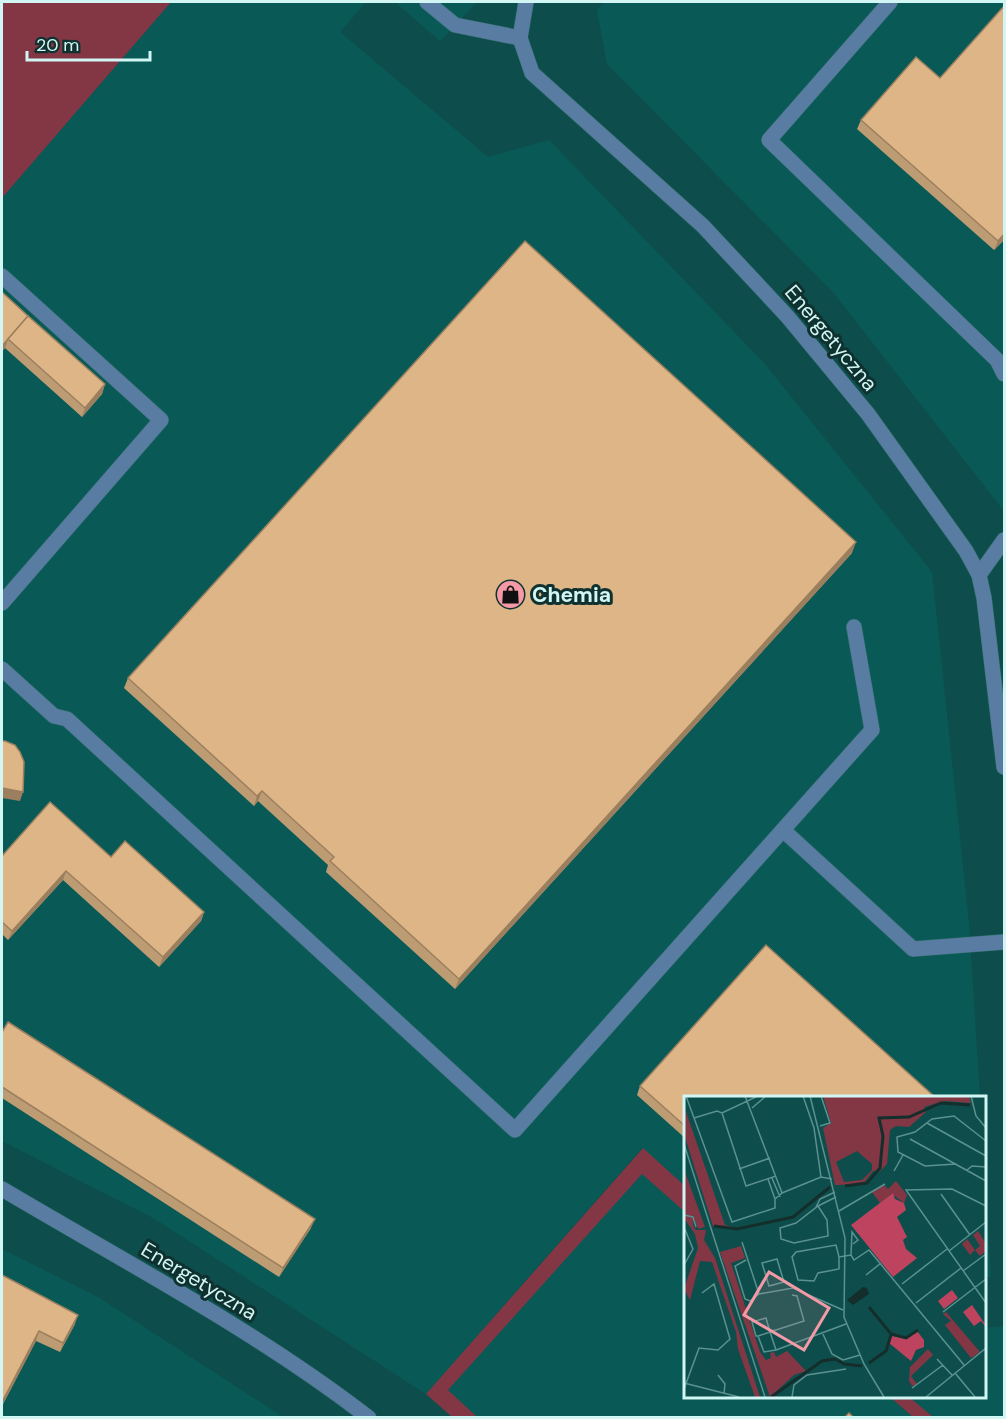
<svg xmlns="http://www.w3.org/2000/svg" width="1006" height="1419" font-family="'DM Sans',sans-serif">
	<rect width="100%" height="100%" fill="#0d4e4c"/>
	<!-- built -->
	<g fill="#095a57">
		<path d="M171 2H366L340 32 488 157 549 140 764 363 932 572 969 924 980 1098H685V1186L642 1148 426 1394 155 1219 2 1141V198Z"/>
		<path d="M395 2H477L440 41Z"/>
		<path d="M605 2H1004V511L833 292 607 64 597 10Z"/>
		<path d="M984 1153 991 1277 984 1278Z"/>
		<path d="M642 1173 685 1212V1396L890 1397 913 1417H477L447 1390Z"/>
		<path d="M2 1249 98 1297 283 1417H2Z"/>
		<path d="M1004 1326V1417H933L909 1397 984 1396V1328Z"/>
	</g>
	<!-- green -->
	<g fill="#833745">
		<path d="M2 2H171L2 198Z"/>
		<path d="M643 1148 685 1186V1212L642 1174 448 1390 477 1417H452L426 1394Z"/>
		<path d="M890 1397H909L933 1417H913Z"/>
	</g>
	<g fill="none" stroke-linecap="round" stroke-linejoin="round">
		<defs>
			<g id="lane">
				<path d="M427 2 455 25 520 38"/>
				<path d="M890 2 769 140 997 360 1004 374"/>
				<path d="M2 276 161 420 2 603"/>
				<path d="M979 575 1004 540"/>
				<path d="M2 669 54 716 67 719 515 1130 872 730 854 627"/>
				<path d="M783 830 913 949 1004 942"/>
			</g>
			<g id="street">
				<path d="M526 2 520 38 532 73 703 226 787 316 868 414 966 551 979 575 984 598 1004 767"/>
				<path d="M2 1189C125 1262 255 1330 369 1418"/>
			</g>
		</defs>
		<!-- lane casing -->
		<use href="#lane" stroke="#306c6a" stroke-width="16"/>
		<!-- street casing -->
		<use href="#street" stroke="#306c6a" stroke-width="16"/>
		<!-- lane -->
		<use href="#lane" stroke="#597ca2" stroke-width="15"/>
		<!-- street -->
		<use href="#street" stroke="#597ca2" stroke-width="15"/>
	</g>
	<!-- wall -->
	<g fill="#be9c73">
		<path d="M1005 5V239L994 250 857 129 861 120 940 78Z"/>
		<path d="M2 292 105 384 102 394 82 417 5 348 2 351Z"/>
		<path d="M852 553 455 989 326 872 328 865 258 801 254 806 124 688 128 678Z"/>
		<path d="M2 856 111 857 204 912 201 921 159 967 63 880 8 940 2 934Z"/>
		<path d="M2 1032 311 1228 279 1277 2 1098Z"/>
		<path d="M640 1086 685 1098V1138L637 1095Z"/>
		<path d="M2 1275 75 1324 60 1352 36 1341 2 1406Z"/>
	</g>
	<!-- shaded-wall -->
	<g fill="#9b7f5e">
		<path d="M1005 233V239L994 250 998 241Z"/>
		<path d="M8 339 5 348 2 351V346Z"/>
		<path d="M105 384 102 394 82 417 85 408Z"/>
		<path d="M856 542 852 553 455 989 459 979Z"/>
		<path d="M2 788 23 792 20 801 2 798Z"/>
		<path d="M262 791 258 801 254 806 257 796Z"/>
		<path d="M66 871 63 880 8 940 12 931Z"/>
		<path d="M204 912 201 921 159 967 163 957Z"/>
		<path d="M315 1219 311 1228 279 1277 283 1268Z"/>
		<path d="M78 1315 75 1324 60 1352 63 1343Z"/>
		<path d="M39 1331 36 1341 2 1406 3 1400Z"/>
	</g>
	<!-- building -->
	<g fill="#ddb586" stroke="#9b7f5e" stroke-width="1.5">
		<path d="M1005 5V233L998 241 861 120 916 57 940 78Z"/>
		<path d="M525 241 856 542 459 979 330 861 334 857 262 791 257 796 128 678Z"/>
		<path d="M2 292 28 316 2 346Z"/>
		<path d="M28 316 105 384 85 408 8 339Z"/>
		<path d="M2 741H5L15 745 20 752 24 762 23 792 2 788Z"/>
		<path d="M50 802 111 857 125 841 204 912 163 957 66 871 12 931 2 922V856Z"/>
		<path d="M766 945 936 1098H685V1126L640 1086Z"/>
		<path d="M8 1022 315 1219 283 1268 2 1087V1032Z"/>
		<path d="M2 1275 78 1315 63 1343 39 1331 3 1400 2 1399Z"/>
		<path d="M849 1413 854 1418H844Z"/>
	</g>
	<!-- icons -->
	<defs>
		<symbol id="shop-disc" viewBox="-11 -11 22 22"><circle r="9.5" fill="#f49aa7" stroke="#0f312f"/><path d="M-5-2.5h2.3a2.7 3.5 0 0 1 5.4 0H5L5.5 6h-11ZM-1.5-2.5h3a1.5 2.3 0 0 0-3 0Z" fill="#111"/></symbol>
	</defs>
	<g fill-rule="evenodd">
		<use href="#shop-disc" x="494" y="578" width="33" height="33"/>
	</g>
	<g text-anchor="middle" stroke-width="6" stroke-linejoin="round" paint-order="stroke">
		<!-- street labels -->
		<g font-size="21" fill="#d1f6f3" stroke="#0f312f">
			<text transform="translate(831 338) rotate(50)" y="7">Energetyczna</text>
			<text transform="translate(199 1281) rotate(31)" y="7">Energetyczna</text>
		</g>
		<!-- poi labels -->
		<g font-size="21" font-weight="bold" fill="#d1f6f3" stroke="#0f312f" text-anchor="start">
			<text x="532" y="602">Chemia</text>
		</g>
	</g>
	<!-- overview -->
	<g transform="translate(684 1096)">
		<rect width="302" height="302" fill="#0d4e4c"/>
		<path d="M139 0H285L287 7 260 5 240 11 242 16 225 31 212 30 206 34 203 68 196 75H189L179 88 151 89 139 32 147 27ZM173 55 188 68V74L178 84 160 86 152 66ZM0 10 41 129 51 132 29 130 0 38ZM0 73 21 131 14 133 9 118V129L12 134H22L20 144 31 162 76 301H71L54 253 52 236 28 166 16 165 6 204 0 193 14 152 11 138 0 122ZM212 85 223 99 220 107 208 98 196 107 188 96 200 89 204 93ZM294 135 301 146V156L296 160 291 154 286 159 278 148 283 143 291 154 296 150 289 139ZM57 150 61 162 47 167 76 256 82 264 87 262 86 257 90 256 92 261 103 255 122 275 110 279 86 301 36 156ZM262 216 296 256 287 262 261 229 267 225 259 218ZM244 253 249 259 227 280 233 288 228 290 225 285 226 271Z" fill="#833745" fill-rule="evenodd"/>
		<path d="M209 97 211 103 220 107 222 114 213 121 223 141 219 144 222 153 233 162 209 181 167 129ZM268 194 274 202 260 213 254 205ZM288 209 301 228V230L297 225 290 230 279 216ZM233 235 240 244V251L232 254 227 265 205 247 208 240 223 243Z" fill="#be435e"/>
		<path d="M179 191 183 192 185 198 169 209 163 204Z" fill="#142e2c"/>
		<path fill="none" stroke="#142e2c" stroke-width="3" d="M161 90 183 87 196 72 199 40 195 22 225 21 257 7 286 9M30 130 53 133 109 121 146 91M185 211 207 238 222 242 234 234M185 267 202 255 207 239M87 301 138 265 151 263 160 268 178 270"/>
		<path fill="none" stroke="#5b918f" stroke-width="1.5" d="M2 0 48 126 91 112V103L98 97 137 81 148 83M61 0 98 97M119 0 130 32 137 81M126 0 161 142 160 221 180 268 200 301M287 0 292 20 302 32M68 12 82 0M38 17 62 90 92 80M10 22 33 15 38 17 74 0M243 27 302 60M136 30 146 27 137 0M226 43 302 85M0 48 81 301M272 68 241 70 214 56 213 41 231 36 248 23 270 20 302 45M55 73 86 62M283 74 288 70 302 71M210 75 219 59M88 82 96 101M84 83 91 103M257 98 286 139M134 110 143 124 144 140 110 147 97 143 96 132 112 127 134 110 152 101M302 110 268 93 222 94 302 207M132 111 136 103 151 96M155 115 201 88M0 119 9 121 12 131M0 131 9 153 0 169M58 146 75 198 109 192 159 214M265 155 302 126M167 159 168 136 174 144 169 148M155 161V173L134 177 130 185 114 184 108 161 112 156 152 149 155 161 167 159 170 164 185 154 280 269M62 164 51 170 61 203 66 205 75 198M279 175 302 158M182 179 197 167M100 186 85 190 78 167 93 163 100 186 109 192M218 188 263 153M108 199 113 200 120 225 92 234H91L86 236 74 240H72L68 226 82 222 86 236 92 254 162 228M232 207 277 172M259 216 302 183M138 236 148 258 159 264 176 259M74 240 80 256 92 254M253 263 268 279M271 277 291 301M34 279 41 288 40 297M0 287 55 301M228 292 259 269M0 293 15 252 34 254 46 243 30 188 18 197M108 301 110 289 123 279 162 273M242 301 302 252"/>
		<path fill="#f49aa7" fill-opacity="0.15" stroke="#f49aa7" stroke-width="3" d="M85 176 145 212 120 254 60 219Z"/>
		<rect width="302" height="302" fill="none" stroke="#d1f6f3" stroke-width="3"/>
	</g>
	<!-- border -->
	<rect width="1006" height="1419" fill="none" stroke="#d1f6f3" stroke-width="6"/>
	<!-- scale -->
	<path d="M27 51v9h123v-9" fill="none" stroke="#d1f6f3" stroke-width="3"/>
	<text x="36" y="51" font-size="18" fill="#d1f6f3" stroke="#0f312f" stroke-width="4.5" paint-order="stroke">20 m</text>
</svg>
